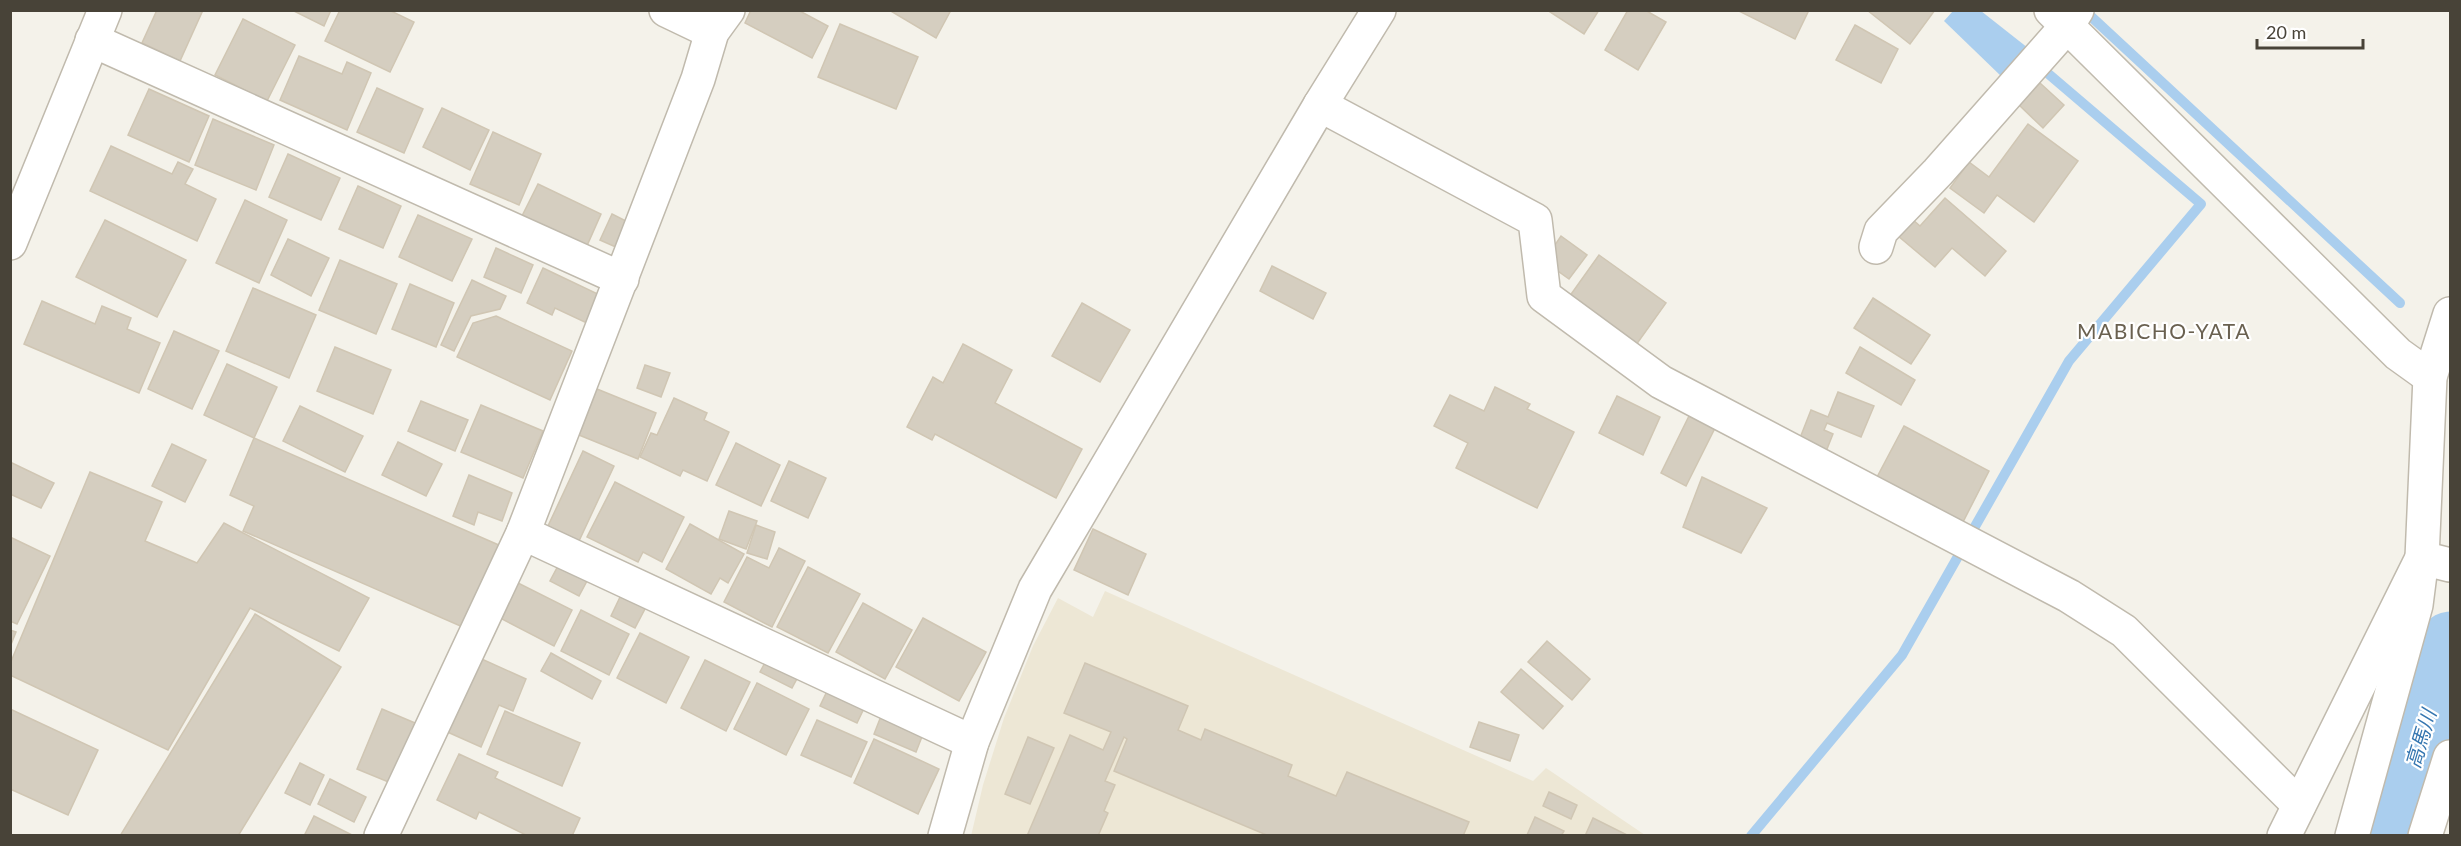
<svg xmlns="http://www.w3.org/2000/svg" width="2461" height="846" font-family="Lato,'Noto Sans JP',sans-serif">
	<rect width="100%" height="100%" fill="#f4f2ea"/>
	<!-- education -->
	<path fill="#ede7d5" d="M1105 591 1533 781 1546 768 1645 835 971 836 983 785 1004 718 1033 646 1058 598 1093 617Z"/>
	<!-- water -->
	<path fill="#aaceee" d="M1953 11H1981L2028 48 2002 77 1944 21Z"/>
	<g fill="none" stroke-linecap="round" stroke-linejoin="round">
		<!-- stream -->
		<g stroke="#aaceee" stroke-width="10">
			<path d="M2084 10 2400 303"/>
			<path d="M1751 836 1902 655 2069 361 2201 204 2038 65"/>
		</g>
		<!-- river -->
		<path stroke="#aaceee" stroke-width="63" d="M2391 836 2450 643"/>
	</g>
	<!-- building -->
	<g fill="#d5cec0" stroke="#d0c6b3" stroke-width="1.5">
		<path d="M157 10H203L180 61 142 43Z"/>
		<path d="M292 10H331L324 26Z"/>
		<path d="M340 10H389L414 22 390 72 325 41Z"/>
		<path d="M751 10H798L828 26 812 58 745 23Z"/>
		<path d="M889 10H951L936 38Z"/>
		<path d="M1547 10H1599L1584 34Z"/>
		<path d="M1628 10H1645L1666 22 1638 70 1605 50Z"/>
		<path d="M1737 10H1809L1795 39Z"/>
		<path d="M1867 10H1935L1910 44Z"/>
		<path d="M243 19 295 45 267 101 215 75Z"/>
		<path d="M840 24 918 57 896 109 818 77Z"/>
		<path d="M1855 25 1898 49 1881 83 1836 60Z"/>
		<path d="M299 56 342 74 347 62 371 73 347 130 280 100Z"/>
		<path d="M2040 83 2064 105 2043 128 2019 105Z"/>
		<path d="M377 88 423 109 404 153 357 132Z"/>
		<path d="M149 89 209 116 189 162 128 135Z"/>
		<path d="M442 108 489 130 470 170 423 147Z"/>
		<path d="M213 119 274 145 256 190 195 165Z"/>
		<path d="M2028 124 2078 161 2034 222 1997 195 1984 213 1950 188 1969 162 1989 177Z"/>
		<path d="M493 132 541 154 519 205 470 184Z"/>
		<path d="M111 146 172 174 178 162 193 169 185 184 216 199 197 241 90 191Z"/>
		<path d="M288 154 340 178 321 220 269 197Z"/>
		<path d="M538 184 601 214 582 257 517 226Z"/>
		<path d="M358 186 401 206 383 248 339 229Z"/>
		<path d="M1945 198 2006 251 1985 276 1952 248 1935 267 1898 236 1912 219 1920 226Z"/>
		<path d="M245 200 287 220 259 283 216 263Z"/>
		<path d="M612 214 630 223 618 248 600 240Z"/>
		<path d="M418 215 472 239 452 281 399 257Z"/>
		<path d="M105 220 186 260 157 317 76 277Z"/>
		<path d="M1561 236 1587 255 1569 279 1544 261Z"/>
		<path d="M288 239 329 258 311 296 271 275Z"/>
		<path d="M496 248 533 265 521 293 484 277Z"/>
		<path d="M1599 255 1666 303 1631 352 1564 304Z"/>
		<path d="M340 260 397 284 376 334 319 310Z"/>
		<path d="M1272 266 1326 293 1313 319 1260 291Z"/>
		<path d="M543 268 602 296 589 324 555 308 552 315 527 303Z"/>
		<path d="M472 280 506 296 500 309 471 316 454 351 441 345Z"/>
		<path d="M410 284 454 303 436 347 392 329Z"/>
		<path d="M253 288 316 315 289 378 226 351Z"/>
		<path d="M1873 298 1930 335 1911 364 1854 328Z"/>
		<path d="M42 301 95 324 102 306 131 318 127 329 160 343 139 393 24 344Z"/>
		<path d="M1082 303 1130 330 1100 382 1052 356Z"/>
		<path d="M496 316 572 351 550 400 457 357 473 323Z"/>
		<path d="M174 331 219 351 192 409 148 389Z"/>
		<path d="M963 344 1012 370 995 403 1082 449 1056 498 935 434 932 440 907 427 933 377 943 383Z"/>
		<path d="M335 347 391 370 373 414 317 391Z"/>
		<path d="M1860 347 1915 380 1901 405 1846 373Z"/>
		<path d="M227 364 277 387 254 438 204 415Z"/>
		<path d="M645 365 670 373 661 397 637 388Z"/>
		<path d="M1495 387 1530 404 1527 409 1574 432 1537 508 1456 468 1468 443 1434 426 1450 395 1484 411Z"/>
		<path d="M597 389 656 413 638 459 579 435Z"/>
		<path d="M1838 392 1874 406 1861 437 1827 423 1824 430 1833 434 1825 454 1798 443 1811 410 1828 417Z"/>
		<path d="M1617 396 1660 417 1643 455 1599 433Z"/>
		<path d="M674 398 707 413 704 420 729 432 707 481 683 470 680 476 640 457 651 433 657 435Z"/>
		<path d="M421 401 468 420 455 451 408 431Z"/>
		<path d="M481 405 543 431 523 478 461 452Z"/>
		<path d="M300 406 363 436 345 472 283 441Z"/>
		<path d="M1689 416 1715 428 1686 486 1661 473Z"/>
		<path d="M1904 426 1989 471 1962 524 1876 479Z"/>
		<path d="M254 438 501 546 465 628 243 531 254 506 230 495Z"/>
		<path d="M398 442 442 464 426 496 382 475Z"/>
		<path d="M736 443 780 465 761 506 716 485Z"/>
		<path d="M172 444 206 460 185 502 152 486Z"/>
		<path d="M583 451 614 466 579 541 548 526Z"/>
		<path d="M789 461 826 478 808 518 771 501Z"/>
		<path d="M10 462 54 483 41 508 10 494Z"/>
		<path d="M90 472 162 502 145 541 197 563 224 523 369 598 339 651 250 608 168 750 10 675V664Z"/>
		<path d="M469 475 512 493 502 521 478 512 474 525 453 516Z"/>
		<path d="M1702 477 1767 508 1741 553 1683 527Z"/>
		<path d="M615 482 684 517 662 562 643 552 638 562 587 537Z"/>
		<path d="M729 511 757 521 746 549 719 539Z"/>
		<path d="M690 524 744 554 728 583 720 578 711 594 666 569Z"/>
		<path d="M756 525 775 532 767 559 747 553Z"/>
		<path d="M1093 529 1146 554 1128 595 1074 570Z"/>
		<path d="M10 537 50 556 17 624 10 621Z"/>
		<path d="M779 548 805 561 772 627 724 602 747 557 769 568Z"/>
		<path d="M559 564 588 579 579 596 550 581Z"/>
		<path d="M808 567 860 594 828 653 777 627Z"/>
		<path d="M518 583 572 610 554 646 500 618Z"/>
		<path d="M622 593 647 605 635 628 611 616Z"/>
		<path d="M863 603 912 630 885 679 836 652Z"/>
		<path d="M581 610 629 634 609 675 561 651Z"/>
		<path d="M255 614 341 667 238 836H120Z"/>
		<path d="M923 618 986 652 959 701 896 667Z"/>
		<path d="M10 630 16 632 10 647Z"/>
		<path d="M640 633 689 657 666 703 617 678Z"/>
		<path d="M1547 641 1590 679 1572 700 1528 662Z"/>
		<path d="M551 653 601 681 592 699 541 671Z"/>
		<path d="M475 656 526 679 513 711 499 705 481 747 443 730Z"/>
		<path d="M768 657 800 673 792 688 760 672Z"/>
		<path d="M705 660 750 682 726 731 681 708Z"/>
		<path d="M1085 663 1188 706 1178 730 1201 740 1205 729 1292 765 1288 776 1336 796 1347 772 1469 822 1463 836H1269L1114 771 1127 739 1124 737 1105 781 1115 785 1104 811 1108 813 1098 836H1027L1070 735 1103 750 1111 732 1064 713Z"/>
		<path d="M1521 669 1563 706 1543 729 1501 692Z"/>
		<path d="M757 683 809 709 786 755 734 729Z"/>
		<path d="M830 685 867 702 857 723 820 706Z"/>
		<path d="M10 709 98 750 68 815 10 789Z"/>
		<path d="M382 709 415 723 391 783 357 769Z"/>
		<path d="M505 711 580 743 562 786 487 754Z"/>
		<path d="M883 711 925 729 916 752 874 734Z"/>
		<path d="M817 720 867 742 851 777 801 755Z"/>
		<path d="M1479 722 1519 735 1510 761 1470 747Z"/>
		<path d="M1028 737 1054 748 1030 804 1005 794Z"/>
		<path d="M874 739 939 769 918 814 854 783Z"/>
		<path d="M459 754 498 772 495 778 580 818 572 836H528L479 812 476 819 437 800Z"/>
		<path d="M300 763 324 775 310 805 285 793Z"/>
		<path d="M330 779 366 797 354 822 318 804Z"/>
		<path d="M1549 792 1577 805 1571 819 1543 806Z"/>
		<path d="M314 816 354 836H304Z"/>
		<path d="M1535 817 1564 831 1561 836 1527 835Z"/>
		<path d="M1593 818 1629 836H1585Z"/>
	</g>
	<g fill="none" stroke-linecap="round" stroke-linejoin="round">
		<defs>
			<g id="minor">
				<path d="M666 10 712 32"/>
				<path d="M2051 10 2398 354 2430 377"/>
				<path d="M92 40 622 279"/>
				<path d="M1320 105 1535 220 1544 296 1661 382 2069 596 2124 631 2299 805"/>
				<path d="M1876 247 1881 231 1938 172 2067 26 2077 10"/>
				<path d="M523 533 972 742"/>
				<path d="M381 836 523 533 698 79 712 32 728 10"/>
				<path d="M945 836 972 742 1035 589 1320 105 1379 10"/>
				<path d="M2284 836 2422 558 2450 565"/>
				<path d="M2352 836 2416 605 2422 558 2430 377 2450 314"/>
				<path d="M2425 836 2450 757"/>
			</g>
			<path id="tertiary" d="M10 243 105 10"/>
		</defs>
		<!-- minor casing -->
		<use href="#minor" stroke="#c0baad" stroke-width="36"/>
		<!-- tertiary casing -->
		<use href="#tertiary" stroke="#c0baad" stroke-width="36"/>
		<!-- minor -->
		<use href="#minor" stroke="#fff" stroke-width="33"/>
		<!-- tertiary -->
		<use href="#tertiary" stroke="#fff" stroke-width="33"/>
	</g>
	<g text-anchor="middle" stroke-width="4.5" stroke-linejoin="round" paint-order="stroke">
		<!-- water labels -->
		<g font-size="20" font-style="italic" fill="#3576b0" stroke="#fff">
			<text transform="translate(2421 739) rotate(-73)" y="7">高馬川</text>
		</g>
		<!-- quarter labels -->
		<g font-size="21" letter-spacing="1.5" fill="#6a6150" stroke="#fff">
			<text x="2164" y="339">MABICHO-YATA</text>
		</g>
	</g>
	<!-- border -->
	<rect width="2461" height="846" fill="none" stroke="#484338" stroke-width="24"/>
	<!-- scale -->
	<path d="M2257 39v9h106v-9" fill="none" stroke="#484338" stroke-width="3"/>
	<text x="2266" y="39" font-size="18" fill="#484338" stroke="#ffffff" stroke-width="4.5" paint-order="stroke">20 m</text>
</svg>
